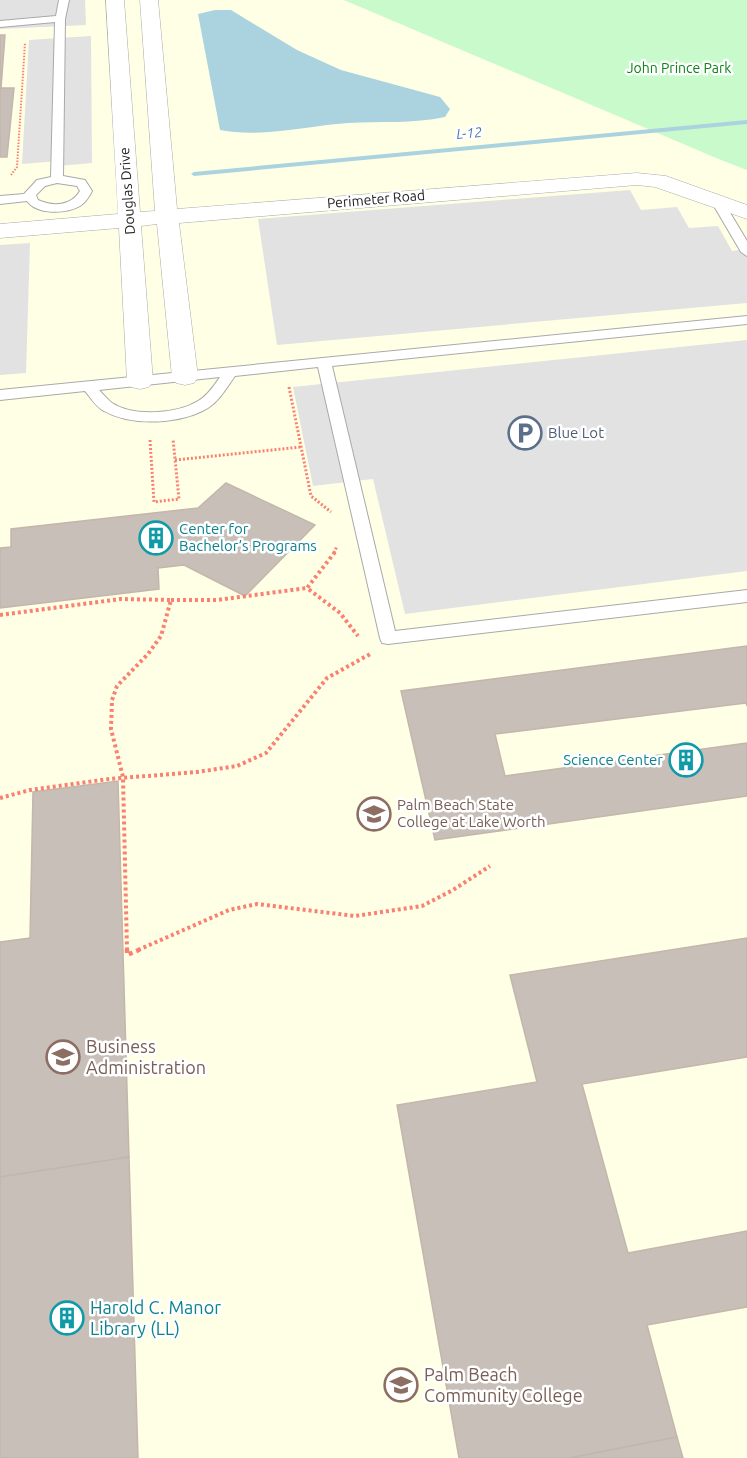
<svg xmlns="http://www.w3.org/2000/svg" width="747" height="1458" font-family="Ubuntu,sans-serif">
	<rect width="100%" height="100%" fill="#f2efe9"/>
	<!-- education -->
	<path fill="#ffffe5" d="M0 0H344L747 170V1458H0Z"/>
	<!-- park -->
	<path fill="#c8facc" d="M344 0H747V170L721 160Z"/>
	<!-- parking -->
	<g fill="#e2e2e2">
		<path d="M0 0H85L86 25 0 29Z"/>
		<path d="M91 36 92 163 58 166V161L22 164 29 40Z"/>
		<path d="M630 190 641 210 677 207 689 228 718 226 732 251 747 249V303L277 345 258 219Z"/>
		<path d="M30 243 26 373 0 375V245Z"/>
		<path d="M747 340V571L405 614 373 479 313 486 293 387Z"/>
	</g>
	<!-- water -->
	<path fill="#aad3df" d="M215 10H231L297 50 341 70 440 97 450 109 445 117C413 124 380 121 348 123 306 126 261 138 220 130L198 14Z"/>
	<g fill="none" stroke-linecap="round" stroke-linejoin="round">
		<!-- stream -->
		<path fill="#aad3df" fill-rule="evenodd" d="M747 120V124L194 176 191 174 194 172Z"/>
	</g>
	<!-- building -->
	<g fill="#c7bfb8" stroke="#c4b6ab" stroke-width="1.5">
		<path d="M0 35H5L1 88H14L7 157H0Z"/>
		<path d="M226 483 315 525 245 596 184 565 158 568 159 589 0 608V548L11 547V529L198 508Z"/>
		<path d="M747 646V706L746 703 495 734 505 776 747 743V796L435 840 401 691Z"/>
		<path d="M118 781 129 1157 0 1177V942L30 938 33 792Z"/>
		<path d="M747 938V1057L582 1084 628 1253 747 1231V1307L647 1325 677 1437 569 1458H459L397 1105 537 1082 510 975Z"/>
		<path d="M129 1157 138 1458H0V1177Z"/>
		<path d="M677 1437 683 1458H570Z"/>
	</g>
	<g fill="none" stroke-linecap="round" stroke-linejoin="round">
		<defs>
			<g id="lane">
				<path d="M59 0H69L65 19 63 176 85 180 92 191C89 197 86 202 80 206 66 214 37 215 27 201L0 204V196L24 194 37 180 51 177 55 22 0 27V21L56 16ZM57 183 77 186 80 191C71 206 53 207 38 200L36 195 45 186Z"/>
				<path d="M717 197 723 201 747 241V256L741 252 711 201Z"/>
				<path d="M747 316V324L332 366 395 631 747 590V602L388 644 382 643 380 638 318 367 235 376C227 387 220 400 208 408 182 424 132 427 104 411 96 407 91 398 85 391L0 400V390ZM220 377C214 386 207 396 198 401 177 414 133 417 112 403 107 399 103 394 99 390Z"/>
			</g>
			<path id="street" d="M106 0H124L140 212 155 211 140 0H158L177 209 637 173 666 176 747 205V219L655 187 637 185 179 223 198 377 194 383 185 385 176 383 172 377 157 224 141 226 153 381 149 387 140 389 131 387 127 381 119 228 0 238V224L118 214Z"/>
		</defs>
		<!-- lane casing -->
		<use href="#lane" stroke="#a9a9a9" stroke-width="2"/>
		<!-- street casing -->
		<use href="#street" stroke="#a9a9a9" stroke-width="1"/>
		<!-- path-far3 -->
		<path stroke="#fa8072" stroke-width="2" stroke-dasharray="1.5 1.5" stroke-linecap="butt" d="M11 175 17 167 25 43"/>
		<!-- path-far2 -->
		<g stroke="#fa8072" stroke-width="3" stroke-dasharray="2 2" stroke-linecap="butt">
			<path d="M289 387 311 496 331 512"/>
			<path d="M150 440 154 502 179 499 173 439"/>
			<path d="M175 460 301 447"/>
			<path d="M334 553 337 546"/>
		</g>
		<!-- path-far1 -->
		<g stroke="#fa8072" stroke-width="4" stroke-dasharray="3 3" stroke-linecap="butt">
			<path d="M335 552 307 588 340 613 358 636"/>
			<path d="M171 600H217L307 588"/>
			<path d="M0 615 121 599 171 600 161 636 148 654 117 686 112 700 111 729 123 777 127 950"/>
			<path d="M0 798 30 790 109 779 197 772 237 766 266 753 327 678 372 653"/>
			<path d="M138 950 229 910 257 904 355 916 422 906 453 890 490 866"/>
		</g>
		<!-- path -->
		<path stroke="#fa8072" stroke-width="4.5" stroke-dasharray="4 4" stroke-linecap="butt" d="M127 949V955L141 949"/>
		<!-- lane -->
		<use href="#lane" fill="#fff" fill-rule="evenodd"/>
		<!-- street -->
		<use href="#street" fill="#fff" fill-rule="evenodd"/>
	</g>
	<!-- icons -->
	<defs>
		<symbol id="parking-ring" viewBox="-11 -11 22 22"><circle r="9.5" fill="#fff" stroke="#5c6f8a" stroke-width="1.5"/><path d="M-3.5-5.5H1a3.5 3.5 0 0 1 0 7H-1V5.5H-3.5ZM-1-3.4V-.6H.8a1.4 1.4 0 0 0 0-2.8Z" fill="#5c6f8a"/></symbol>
		<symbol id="building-ring" viewBox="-11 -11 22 22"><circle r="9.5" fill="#fff" stroke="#0f9aa8" stroke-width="1.5"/><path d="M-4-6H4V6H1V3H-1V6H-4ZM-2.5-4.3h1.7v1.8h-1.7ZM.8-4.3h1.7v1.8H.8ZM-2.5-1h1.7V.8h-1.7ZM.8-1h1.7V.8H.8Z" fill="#0f9aa8"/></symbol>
		<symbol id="university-ring" viewBox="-11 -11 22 22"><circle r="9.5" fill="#fff" stroke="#8d6e63" stroke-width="1.5"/><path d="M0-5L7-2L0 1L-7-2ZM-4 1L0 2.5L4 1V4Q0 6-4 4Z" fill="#8d6e63"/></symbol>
		<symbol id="school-ring" viewBox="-11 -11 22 22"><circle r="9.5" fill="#fff" stroke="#8d6e63" stroke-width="1.5"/><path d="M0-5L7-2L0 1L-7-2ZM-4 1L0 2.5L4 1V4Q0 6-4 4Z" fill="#8d6e63"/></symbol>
	</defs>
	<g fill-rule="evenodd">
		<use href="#parking-ring" x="506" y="414" width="38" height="38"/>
		<use href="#building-ring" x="137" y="519" width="38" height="38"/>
		<use href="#building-ring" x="667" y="741" width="38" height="38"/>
		<use href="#university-ring" x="355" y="795" width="38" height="38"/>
		<use href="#school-ring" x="44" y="1038" width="38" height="38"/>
		<use href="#building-ring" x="48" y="1299" width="38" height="38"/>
		<use href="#school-ring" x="382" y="1366" width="38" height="38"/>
	</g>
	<g text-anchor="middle" stroke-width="5" stroke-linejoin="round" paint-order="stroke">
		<!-- far-park labels -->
		<g font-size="14" fill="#0c8416" stroke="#fff">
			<text x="679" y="73">John Prince Park</text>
		</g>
		<!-- far-water labels -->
		<g font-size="14" font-style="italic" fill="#4a7aab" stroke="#fff">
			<text transform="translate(469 133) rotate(-5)" y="5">L-12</text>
		</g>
		<!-- far-street labels -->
		<g font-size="14" fill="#222" stroke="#fff">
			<text transform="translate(127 191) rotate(-94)" y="5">Douglas Drive</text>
			<text transform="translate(376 199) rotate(-5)" y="5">Perimeter Road</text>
		</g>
		<!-- service labels -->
		<g font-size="15" fill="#4e5e75" stroke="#fff" text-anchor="start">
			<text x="548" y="438">Blue Lot</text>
		</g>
		<!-- culture labels -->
		<g font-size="15" fill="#0d838f" stroke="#fff" text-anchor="start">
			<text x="179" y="534">Center for<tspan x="179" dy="17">Bachelor’s Programs</tspan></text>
			<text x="663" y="765" text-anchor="end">Science Center</text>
		</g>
		<!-- education labels -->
		<g font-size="15" fill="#785e54" stroke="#fff" text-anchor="start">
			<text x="397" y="810">Palm Beach State<tspan x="397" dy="17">College at Lake Worth</tspan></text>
		</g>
		<!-- near-education labels -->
		<g font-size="18" fill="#785e54" stroke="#fff" text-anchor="start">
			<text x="86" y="1053">Business<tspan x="86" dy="21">Administration</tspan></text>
			<text x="424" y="1381">Palm Beach<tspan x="424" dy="21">Community College</tspan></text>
		</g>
		<!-- near-culture labels -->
		<g font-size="18" fill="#0d838f" stroke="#fff" text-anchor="start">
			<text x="90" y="1314">Harold C. Manor<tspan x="90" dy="21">Library (LL)</tspan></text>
		</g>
	</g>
</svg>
